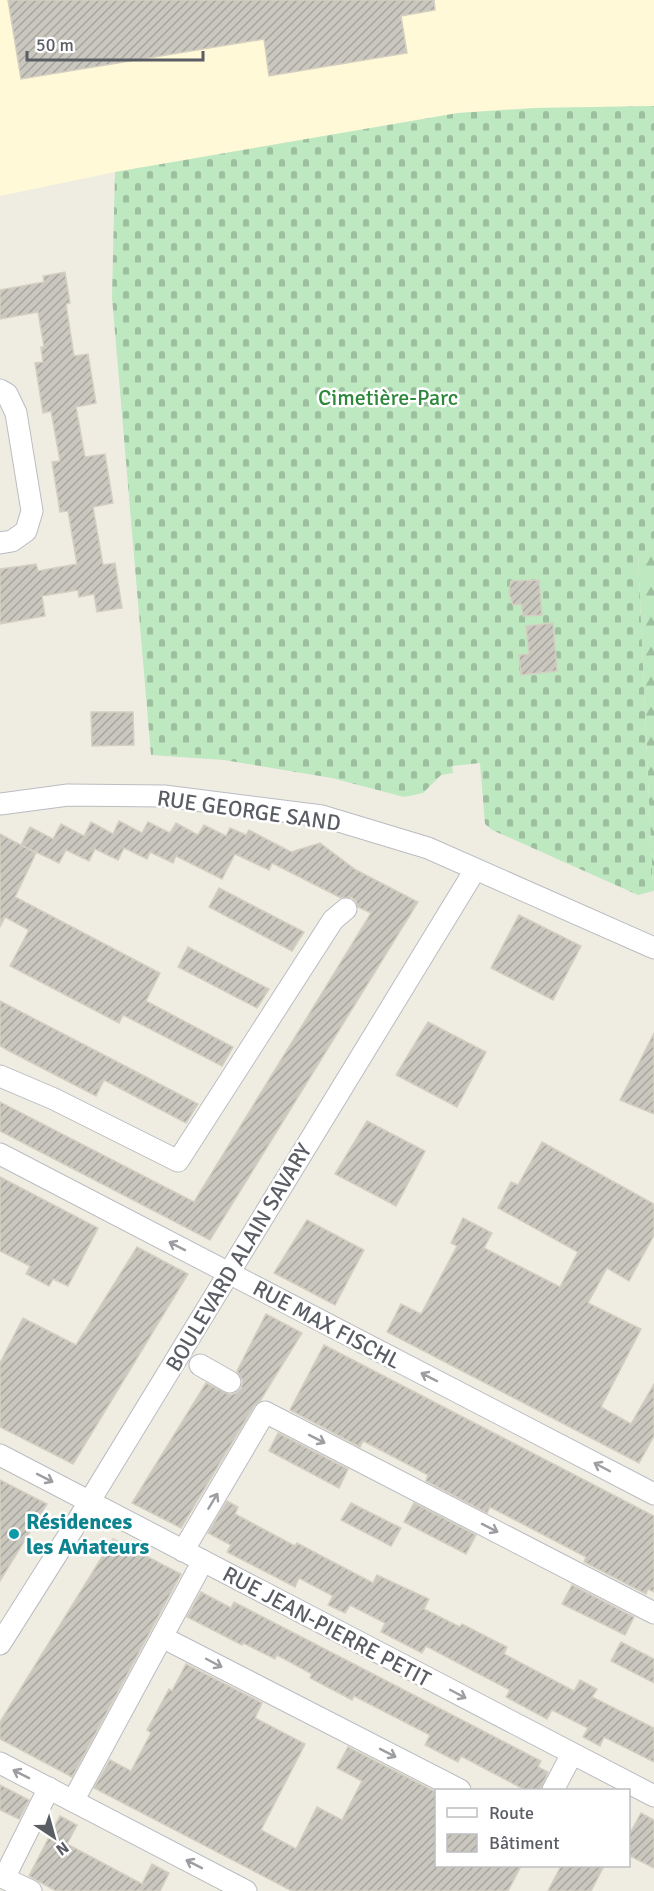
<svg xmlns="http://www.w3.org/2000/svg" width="654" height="1891" font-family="Signika,sans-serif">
	<defs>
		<pattern id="forest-firs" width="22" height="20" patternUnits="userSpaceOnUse" patternTransform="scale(1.5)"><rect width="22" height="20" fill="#bde8c0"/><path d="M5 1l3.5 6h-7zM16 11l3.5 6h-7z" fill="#9dbfa0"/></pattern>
		<pattern id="cemetery-stones" width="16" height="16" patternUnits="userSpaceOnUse" patternTransform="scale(1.5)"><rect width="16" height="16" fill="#bde8c0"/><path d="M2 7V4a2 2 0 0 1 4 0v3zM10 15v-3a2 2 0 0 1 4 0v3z" fill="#9dbfa0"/></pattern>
		<pattern id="building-hatch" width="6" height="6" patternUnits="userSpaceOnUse" patternTransform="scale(1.5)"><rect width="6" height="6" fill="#cac7bf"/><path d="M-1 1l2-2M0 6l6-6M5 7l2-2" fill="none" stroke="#a7a59f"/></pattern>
	</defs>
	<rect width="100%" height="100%" fill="#efede2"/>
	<!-- commercial -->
	<path fill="#fff9d7" d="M0 0H654V106L535 108 458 113 115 172 0 196Z"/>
	<!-- forest -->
	<path fill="url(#forest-firs)" d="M654 544V890L653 891 638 554Z"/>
	<!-- cemetery -->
	<path fill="url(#cemetery-stones)" d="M654 106V551L638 555 653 891 638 895 492 830 485 824 480 763 452 766 453 773 441 775 423 793 404 797 332 778 224 760 151 755 112 297 115 172 458 113 535 108Z"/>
	<!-- building -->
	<g fill="url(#building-hatch)" stroke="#d4cfc0" stroke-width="1.5">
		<path d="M8 0H434L435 10 401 16 407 53 269 76 264 39 21 79Z"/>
		<path d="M65 272 70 303 66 304 74 356 88 354 96 403 76 407 85 457 105 454 113 503 93 507 103 565 115 563 122 608 97 612 94 594 79 597 78 590 42 596 45 616 0 624V569L36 564 38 571 77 564 68 511 60 512 52 462 60 461 51 411 43 413 35 363 43 362 41 347H44L38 312 0 319V290L44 282 43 276Z"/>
		<path d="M539 580 542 615 523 616 521 604 513 605 509 593 511 581Z"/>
		<path d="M553 623 557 671 521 675 519 655 529 654 526 626Z"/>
		<path d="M91 712H133L134 745 92 746Z"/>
		<path d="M119 821 142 833 148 822 170 833 176 823 198 835 204 825 226 836 230 828 246 835 249 830 291 852 320 843 356 870 418 902 210 1240 0 1131V1102L194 1202 371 913 358 907 356 901 351 897 341 898 272 863 269 870 235 854 222 879 176 856 173 863 150 852 147 859 124 848 118 860 95 849 89 861 66 850 59 863 21 845 30 827 53 839 61 824 84 836 91 822 113 834Z"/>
		<path d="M0 834 36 853 15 897 160 973 146 1001 233 1047 222 1066 123 1015 119 1023 10 966 29 930 5 917 0 927Z"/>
		<path d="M219 888 304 932 292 951 209 907Z"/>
		<path d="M519 915 581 946 553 1000 491 968Z"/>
		<path d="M188 947 269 989 257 1008 178 967Z"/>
		<path d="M0 1001 129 1068 198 1104 186 1123 104 1080 96 1096 11 1052 0 1046Z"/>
		<path d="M428 1022 486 1052 457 1107 396 1075Z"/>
		<path d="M654 1033V1114L620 1100Z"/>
		<path d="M367 1121 425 1151 396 1206 335 1174Z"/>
		<path d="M542 1142 654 1204V1235L629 1281 607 1268 588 1303 641 1329 601 1407 631 1424 654 1384V1436L639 1463 387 1332 401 1304 421 1314 457 1246 451 1243 463 1218 492 1233 484 1248 560 1287 578 1252 498 1208 511 1182 518 1185Z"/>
		<path d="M0 1177 98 1228 68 1286 53 1279 49 1286 26 1274 30 1266 0 1251Z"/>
		<path d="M307 1220 364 1250 335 1305 274 1273Z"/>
		<path d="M137 1247 188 1274 73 1464 0 1427V1363L23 1318 76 1345Z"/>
		<path d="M266 1314 302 1333 260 1401 254 1406 181 1528 132 1503 206 1383 230 1395 236 1393 241 1389 243 1381 237 1371Z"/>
		<path d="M324 1345 654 1516V1592L648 1589 646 1594 584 1562 586 1557 490 1507 487 1513 426 1481 428 1475 371 1445 363 1441 360 1447 290 1410Z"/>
		<path d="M278 1433 348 1469 339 1488 269 1451Z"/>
		<path d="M0 1480 47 1504 0 1581Z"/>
		<path d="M227 1501 238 1507 235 1514 295 1546 297 1543 373 1583 377 1575 429 1599 424 1609 460 1627 462 1624 507 1647 504 1654 574 1691 580 1680 597 1689 592 1697 654 1728V1762L604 1737 600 1746 583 1737 588 1728 552 1710 547 1719 506 1697 510 1690 460 1664 426 1646 422 1653 381 1632 385 1623 350 1605 345 1613 328 1605 333 1596 299 1578 295 1587 227 1552 231 1545 208 1533Z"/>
		<path d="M351 1503 401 1528 391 1546 341 1520Z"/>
		<path d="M414 1503 476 1535 466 1554 404 1522Z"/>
		<path d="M113 1539 181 1574 72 1777 0 1739V1722Z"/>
		<path d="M572 1585 634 1617 625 1635 562 1604Z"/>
		<path d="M201 1592 231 1608 234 1602 541 1761 538 1767 548 1772 540 1791H527L461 1756 458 1762 425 1745 430 1735 354 1696 352 1700 310 1678 312 1674 277 1655 275 1659 243 1643 242 1645 187 1617Z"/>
		<path d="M621 1642 654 1659V1683L611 1661Z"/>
		<path d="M186 1664 262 1703 255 1718 305 1744 261 1830 296 1849 317 1807 342 1820 362 1781 337 1768 348 1747 436 1792V1866H521L508 1891H292L94 1788 110 1760 131 1771 151 1733 147 1730 169 1689 172 1691Z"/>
		<path d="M0 1785 29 1800 19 1819 0 1810Z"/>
		<path d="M641 1813 654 1820V1868L628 1855V1837Z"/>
		<path d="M60 1816 77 1825 67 1844 142 1884 152 1864 169 1873 160 1891H56L29 1876Z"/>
		<path d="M561 1866H604L591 1891H548Z"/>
	</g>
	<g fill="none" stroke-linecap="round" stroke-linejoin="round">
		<defs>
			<g id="street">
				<path d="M0 390 7 394 16 413 32 511 26 531 12 541 0 543"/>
				<path d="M0 804 68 795 164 796 322 816 428 848 654 948"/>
				<path d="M0 1076 54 1099 178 1161 333 920 346 909"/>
				<path d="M0 1154 654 1494"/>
				<path d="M200 1365 230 1382"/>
				<path d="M0 1455 654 1796"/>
				<path d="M183 1551 265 1412 654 1613"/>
				<path d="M162 1637 460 1790"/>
				<path d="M0 1644 72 1530 475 870"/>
				<path d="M0 1763 246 1891"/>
				<path d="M553 1790 572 1754"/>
				<path d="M73 1801 203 1561"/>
				<path d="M31 1891 4 1878 49 1788"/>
			</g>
		</defs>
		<!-- street casing -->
		<use href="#street" stroke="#babcc2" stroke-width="23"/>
		<!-- street -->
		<use href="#street" stroke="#fff" stroke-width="21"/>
	</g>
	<!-- one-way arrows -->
	<defs><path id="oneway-shaft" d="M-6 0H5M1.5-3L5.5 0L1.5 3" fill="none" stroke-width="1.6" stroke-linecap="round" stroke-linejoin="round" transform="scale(1.5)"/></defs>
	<g stroke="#9c9ea2">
		<use href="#oneway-shaft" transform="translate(177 1246) rotate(-153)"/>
		<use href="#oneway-shaft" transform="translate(429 1377) rotate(-153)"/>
		<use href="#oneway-shaft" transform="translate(317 1439) rotate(27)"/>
		<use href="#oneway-shaft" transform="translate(602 1467) rotate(-152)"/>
		<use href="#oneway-shaft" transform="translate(45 1478) rotate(27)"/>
		<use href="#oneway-shaft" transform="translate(213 1501) rotate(-59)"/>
		<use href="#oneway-shaft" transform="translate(490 1528) rotate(27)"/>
		<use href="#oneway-shaft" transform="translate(214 1663) rotate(28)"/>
		<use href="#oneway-shaft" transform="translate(458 1694) rotate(28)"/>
		<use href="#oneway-shaft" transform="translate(388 1753) rotate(27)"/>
		<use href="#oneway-shaft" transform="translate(21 1774) rotate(-153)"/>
		<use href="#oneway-shaft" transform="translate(194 1864) rotate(-153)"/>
	</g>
	<!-- markers -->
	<circle fill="#0f9aa8" stroke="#fff" stroke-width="2" cx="14" cy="1534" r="6"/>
	<g text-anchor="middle" stroke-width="5" stroke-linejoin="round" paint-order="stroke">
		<!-- park labels -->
		<g font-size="22" fill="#2e873a" stroke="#fff">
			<text x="388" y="405">Cimetière-Parc</text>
		</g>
		<!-- street labels -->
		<g font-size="22" fill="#5a5e64" stroke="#fff">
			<text transform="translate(249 810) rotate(8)" y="8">RUE GEORGE SAND</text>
			<text transform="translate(238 1257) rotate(-59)" y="8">BOULEVARD ALAIN SAVARY</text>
			<text transform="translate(327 1324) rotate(28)" y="8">RUE MAX FISCHL</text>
			<text transform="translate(327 1626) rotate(28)" y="8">RUE JEAN-PIERRE PETIT</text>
		</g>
		<!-- culture labels -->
		<g font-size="22" font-weight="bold" fill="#0d838f" stroke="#fff" text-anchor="start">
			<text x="26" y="1529">Résidences<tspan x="26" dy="25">les Aviateurs</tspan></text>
		</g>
	</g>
	<!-- legend -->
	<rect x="435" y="1789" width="195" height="78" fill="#ffffff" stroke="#bdbfc1" stroke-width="1.5"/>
	<rect x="447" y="1808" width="30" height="9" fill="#ffffff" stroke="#bdbfc1" stroke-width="1.5"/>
	<text x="489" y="1819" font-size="18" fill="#5a5e64">Route</text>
	<rect x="447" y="1834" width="30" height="18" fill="url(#building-hatch)" stroke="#bdbfc1" stroke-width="1.5"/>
	<text x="489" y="1849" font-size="18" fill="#5a5e64">Bâtiment</text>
	<!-- north arrow -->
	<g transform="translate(54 1837) rotate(144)" stroke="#ffffff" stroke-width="4.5" paint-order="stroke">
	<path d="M0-4.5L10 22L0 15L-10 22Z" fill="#5a5e64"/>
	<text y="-9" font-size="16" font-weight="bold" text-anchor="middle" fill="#5a5e64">N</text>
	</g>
	<!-- scale -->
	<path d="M27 51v9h176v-9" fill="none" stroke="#5a5e64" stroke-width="3"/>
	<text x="36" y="51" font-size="18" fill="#5a5e64" stroke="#ffffff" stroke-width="4.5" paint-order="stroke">50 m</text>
</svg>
